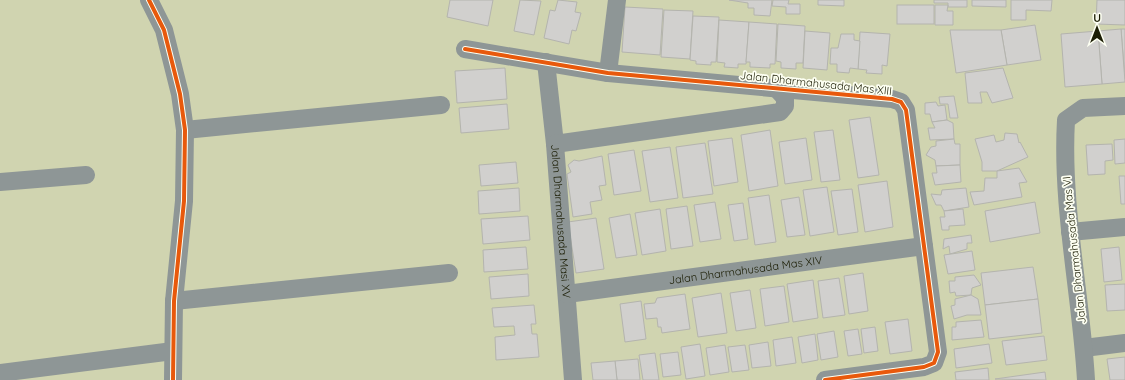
<svg xmlns="http://www.w3.org/2000/svg" width="1125" height="380" font-family="Quicksand,sans-serif">
	<rect width="100%" height="100%" fill="#d0d4b0"/>
	<!-- building -->
	<g fill="#d1d0ce" stroke="#b4b4ae">
		<path d="M450 0H493L488 26 447 17Z"/>
		<path d="M520 0 541 1 534 35 514 31Z"/>
		<path d="M558 0 577 2 575 12 581 13 576 31 572 30 569 44 544 38 550 10 555 11Z"/>
		<path d="M729 0H772L770 16 754 15V8H748V3Z"/>
		<path d="M773 0H789L788 4H800V14H786V7L772 6Z"/>
		<path d="M818 0H844V6L818 5Z"/>
		<path d="M934 0H967V7H948V3H934Z"/>
		<path d="M972 0H1006V7L972 6Z"/>
		<path d="M1011 0H1052L1051 11 1026 10V20H1011Z"/>
		<path d="M1097 0H1125V25L1096 24Z"/>
		<rect x="897" y="5" width="37" height="19"/>
		<path d="M935 5H948L947 11H953V25H935Z"/>
		<path d="M625 7 663 9 660 55 622 52Z"/>
		<path d="M664 10 693 11 690 59 661 57Z"/>
		<path d="M693 16 719 17 716 62H711V65L696 64V61L690 60Z"/>
		<path d="M719 20 749 22 746 64H738V68L724 67 725 63 717 62Z"/>
		<path d="M749 22 777 24 775 64H770V68L750 67V62H746Z"/>
		<path d="M778 24 805 26 803 63H796V69L781 68V62L776 61Z"/>
		<path d="M1035 25 1041 60 1007 65 1001 30Z"/>
		<path d="M1121 29H1125V79Z"/>
		<path d="M1121 29 1125 82 1102 84 1098 31Z"/>
		<path d="M950 30H1001L1007 65 956 73Z"/>
		<path d="M805 31 830 33 827 70 803 68Z"/>
		<path d="M1098 31 1102 84 1065 87 1061 34Z"/>
		<path d="M860 32 890 34 887 66 882 65V74L866 73 867 70 858 69Z"/>
		<path d="M841 34H854V40L860 41 858 69 850 68 849 73 837 72V64H830L831 48H838Z"/>
		<path d="M505 68 507 99 457 103 455 71Z"/>
		<path d="M1003 68 1013 98 992 103 987 92H980L982 103H968L965 73Z"/>
		<path d="M954 96 958 118H950L948 104H940L939 97Z"/>
		<path d="M936 102 938 106 945 105 947 120 932 122 930 114H925V103Z"/>
		<path d="M507 104 509 129 461 133 459 108Z"/>
		<path d="M870 117 879 175 858 178 849 120Z"/>
		<path d="M947 120 953 123 954 139 930 140 928 128H935L932 122Z"/>
		<path d="M770 130 778 186 749 191 741 135Z"/>
		<path d="M833 130 840 180 821 182 814 132Z"/>
		<path d="M1005 133 1017 134 1019 143 1020 142 1028 157 997 171H982V162L975 139 994 135 996 142 1004 140Z"/>
		<path d="M732 138 738 182 714 186 708 141Z"/>
		<path d="M806 138 812 180 785 184 779 142Z"/>
		<path d="M954 139 955 144H960V165L936 166 935 160 926 155 931 147 936 146V141Z"/>
		<path d="M1125 139V163L1115 164 1114 140Z"/>
		<path d="M705 143 713 194 683 198 676 147Z"/>
		<path d="M1112 144 1113 160 1105 161V174L1088 175 1086 145Z"/>
		<path d="M670 147 678 198 650 202 642 151Z"/>
		<path d="M634 150 641 191 614 195 608 154Z"/>
		<path d="M602 156 606 185 599 186 602 200 590 202 592 214 573 217 567 174 571 172 568 165 574 160 579 161Z"/>
		<path d="M516 162 518 183 481 186 479 165Z"/>
		<path d="M960 165 961 182 935 185 932 173H937L936 166Z"/>
		<path d="M1019 168 1027 182 1019 183 1022 197 974 205 970 192 984 191 985 178H997V171Z"/>
		<path d="M1119 176H1125V204H1121Z"/>
		<path d="M887 181 893 227 865 232 858 185Z"/>
		<path d="M827 187 834 232 810 236 803 190Z"/>
		<path d="M519 188 520 211 479 214 478 191Z"/>
		<path d="M966 188 969 207 944 211 941 205H936L931 194 941 195 942 190Z"/>
		<path d="M852 189 858 232 838 235 831 191Z"/>
		<path d="M769 195 776 242 755 245 748 198Z"/>
		<path d="M799 197 805 235 787 237 781 200Z"/>
		<path d="M715 202 721 239 700 242 694 205Z"/>
		<path d="M1035 202 1040 233 990 242 985 211Z"/>
		<path d="M743 203 748 239 734 241 728 205Z"/>
		<path d="M687 206 693 246 671 249 666 209Z"/>
		<path d="M660 209 666 251 642 255 635 213Z"/>
		<path d="M963 209 965 225 949 226V230H942L940 217H945L944 211Z"/>
		<path d="M630 214 637 255 616 258 609 218Z"/>
		<path d="M528 216 530 240 483 244 481 219Z"/>
		<path d="M596 218 604 269 576 273 568 222Z"/>
		<path d="M971 235 972 243H967V249L950 254 949 246 943 249 944 239Z"/>
		<path d="M526 247 528 269 484 272 483 250Z"/>
		<path d="M1119 247 1122 280 1104 282 1101 249Z"/>
		<path d="M972 251 975 270 948 274 944 255Z"/>
		<path d="M1033 267 1038 299 985 305 981 273Z"/>
		<path d="M863 273 868 311 849 314 844 276Z"/>
		<path d="M528 274 529 296 491 299 489 277Z"/>
		<path d="M974 275 981 285 972 288 971 295 956 296 955 292 950 293 949 281H955V277Z"/>
		<path d="M839 278 845 315 823 318 818 281Z"/>
		<path d="M813 280 818 318 793 322 787 284Z"/>
		<path d="M1125 284V310L1107 311 1105 285Z"/>
		<path d="M784 286 789 322 765 326 760 289Z"/>
		<path d="M750 290 756 328 736 331 730 293Z"/>
		<path d="M721 293 727 333 698 337 692 298Z"/>
		<path d="M685 294 690 329 662 333 661 327H658L657 318 646 319 644 304 655 303 657 298Z"/>
		<path d="M971 295 978 299 981 315H967L954 319 951 306 955 305V299Z"/>
		<path d="M1038 299 1042 333 989 339 985 305Z"/>
		<path d="M641 301 646 339 625 342 620 304Z"/>
		<path d="M534 305 536 324H531L532 334H537L539 357 496 360 495 337 515 335 514 326 494 327 492 308Z"/>
		<path d="M908 319 912 351 890 354 885 322Z"/>
		<path d="M981 320 984 337 952 340V327H956V322Z"/>
		<path d="M875 327 878 351 864 353 861 329Z"/>
		<path d="M858 329 862 354 848 356 844 331Z"/>
		<path d="M834 331 838 357 821 360 817 334Z"/>
		<path d="M815 334 818 360 802 363 798 337Z"/>
		<path d="M1044 336 1047 360 1006 365 1002 341Z"/>
		<path d="M792 337 796 363 776 366 773 340Z"/>
		<path d="M768 342 771 366 752 368 749 345Z"/>
		<path d="M700 344 705 376 686 379 681 347Z"/>
		<path d="M989 344 992 363 956 368 954 349Z"/>
		<path d="M725 345 729 372 710 375 706 348Z"/>
		<path d="M745 345 749 370 732 372 728 347Z"/>
		<path d="M678 352 681 375 663 377 660 354Z"/>
		<path d="M655 353 659 380H643L639 355Z"/>
		<path d="M1125 357V380H1110L1107 359Z"/>
		<path d="M638 359 640 380H617L615 361Z"/>
		<path d="M615 361 617 380H593L591 363Z"/>
		<path d="M988 368 989 380H956L955 372Z"/>
		<path d="M1045 372 1046 380 995 379Z"/>
	</g>
	<g fill="none" stroke-linecap="round" stroke-linejoin="round">
		<!-- minor -->
		<g stroke="#8e9696" stroke-width="18">
			<path d="M149 0 164 30 180 94 185 130 184 201 174 301 173 380"/>
			<path d="M465 49 608 73 892 99 901 102 906 110 938 352 934 363 924 367 825 380"/>
			<path id="s1" d="M546 62 555 144 573 380"/>
			<path d="M608 73 617 0"/>
			<path d="M185 130 441 105"/>
			<path d="M555 144 780 112 785 106V98L776 88"/>
			<path d="M0 182 86 175"/>
			<path d="M1070 232 1125 227"/>
			<path id="s2" d="M567 294 924 246"/>
			<path d="M174 301 449 273"/>
			<path d="M1084 348 1125 343"/>
			<path d="M0 373 173 351"/>
			<path d="M1086 380C1081 294 1061 207 1066 120L1083 108 1125 106"/>
		</g>
		<defs>
			<g id="cycleway">
				<path d="M149 0 164 30 180 94 185 130 184 201 174 301 173 380"/>
				<path d="M465 49 608 73 892 99 901 102 906 110 938 352 934 363 924 367 825 380"/>
			</g>
		</defs>
		<!-- cycleway casing -->
		<use href="#cycleway" stroke="#fdfff2" stroke-width="6"/>
		<!-- cycleway -->
		<use href="#cycleway" stroke="#e8590c" stroke-width="4"/>
	</g>
	<g text-anchor="middle" stroke-width="3.5" stroke-linejoin="round" paint-order="stroke">
		<!-- street labels -->
		<g font-size="11" fill="#1b1d04" stroke="#fdfff2">
			<text transform="translate(816 83) rotate(6)" y="4">Jalan Dharmahusada Mas XIII</text>
			<text dy="4" stroke="none"><textPath href="#s1" startOffset="160">Jalan Dharmahusada Masi XV</textPath></text>
			<text transform="translate(1074 250) rotate(-96)" y="4">Jalan Dharmahusada Mas VI</text>
			<text dy="4" stroke="none"><textPath href="#s2" startOffset="180">Jalan Dharmahusada Mas XIV</textPath></text>
		</g>
	</g>
	<!-- north arrow -->
	<g transform="translate(1097 28)" stroke="#fdfff2" stroke-width="3" paint-order="stroke">
	<path d="M0-3L7 15L0 10L-7 15Z" fill="#1b1d04"/>
	<text y="-6" font-size="11" font-weight="bold" text-anchor="middle" fill="#1b1d04">U</text>
	</g>
</svg>
